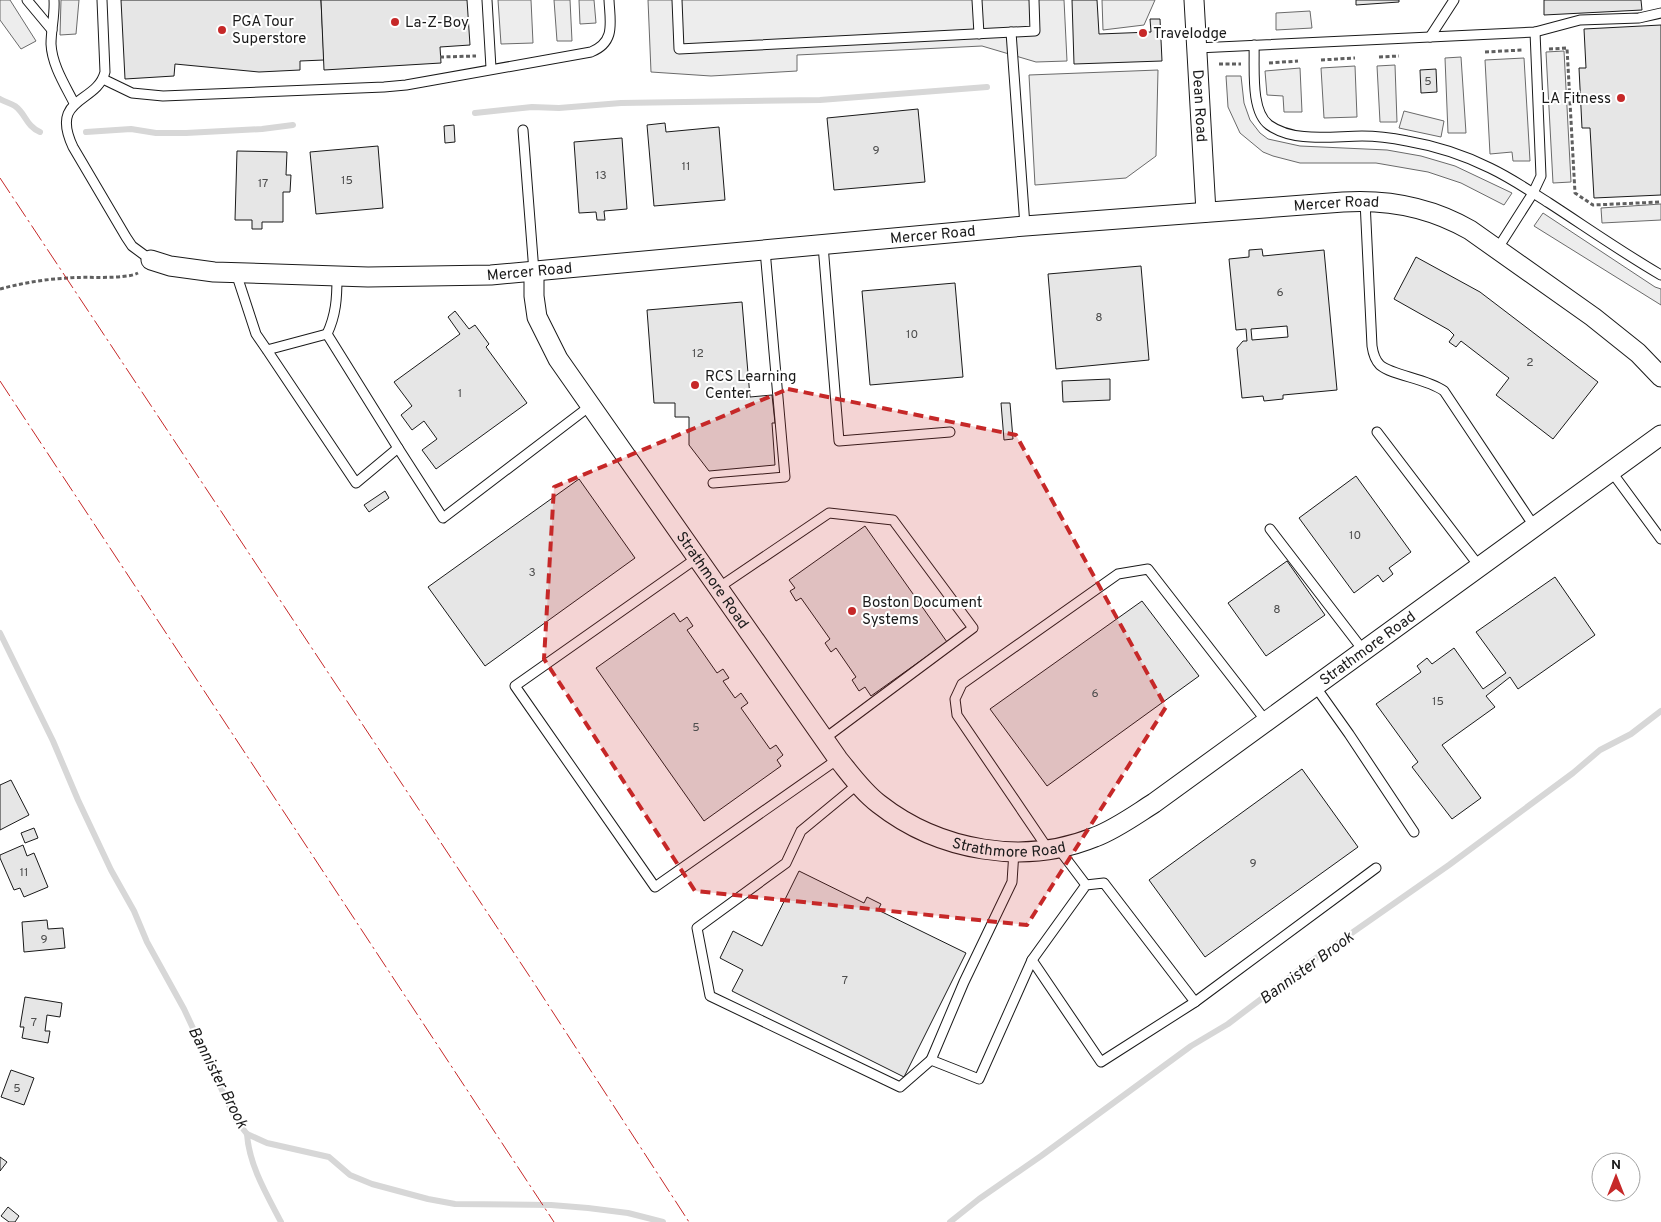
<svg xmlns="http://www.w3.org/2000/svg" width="1661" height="1222" font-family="Overpass,sans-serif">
	<rect width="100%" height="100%" fill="#fff"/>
	<!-- built -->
	<g fill="#ededed" stroke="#6a6a6a">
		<path d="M0 0H10L36 41 21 49 0 20Z"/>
		<path d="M61 0H79L76 34 60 35Z"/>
		<path d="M498 0H531L533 43 501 44Z"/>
		<path d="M554 0H570L572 41H557Z"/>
		<path d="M579 0H594L596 23 580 24Z"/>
		<path d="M648 0H1064L1067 61 1036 62 982 46 797 55V71L711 76 651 72Z"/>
		<path d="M1102 0H1155L1144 25 1103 30Z"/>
		<path d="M1310 11 1312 28 1276 30V13Z"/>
		<path d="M1564 51 1571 182 1553 183 1546 52Z"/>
		<path d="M1461 57 1466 133H1448L1445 58Z"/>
		<path d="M1524 58 1530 161H1513L1512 152 1490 154 1485 60Z"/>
		<path d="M1395 65 1397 122H1380L1377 66Z"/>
		<path d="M1355 66 1357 117 1324 118 1321 68Z"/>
		<path d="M1300 68 1302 112H1284L1283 96 1267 95 1265 71Z"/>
		<path d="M1158 70 1156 156 1126 178 1035 185 1029 75Z"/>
		<path d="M1226 76H1241L1244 103 1250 120 1260 133 1268 139 1300 146 1387 150 1421 156 1455 166 1512 193 1504 205 1461 183 1428 172 1376 163H1300L1273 156 1263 152 1240 133 1228 107Z"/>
		<path d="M1404 111 1444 121 1441 137 1399 128Z"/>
		<path d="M1661 204V220L1602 223 1601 208Z"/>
		<path d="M1543 213 1655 287 1661 289V305L1534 226Z"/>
	</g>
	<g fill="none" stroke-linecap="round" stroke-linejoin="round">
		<!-- stream -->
		<g stroke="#d7d7d7" stroke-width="6">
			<path d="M0 99C5 102 10 103 15 106 26 114 26 126 40 132"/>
			<path d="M475 113 532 107 559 108 621 103 820 100 987 87"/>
			<path d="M86 132 131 129 156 133H186L262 129 293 125"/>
			<path d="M0 633 53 741 78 800 111 870 134 911 147 942 184 1009 236 1120 247 1134 267 1143 329 1157 350 1175 372 1184 428 1199 455 1204 551 1205 588 1208 628 1213 663 1222"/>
			<path d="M247 1134C249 1165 267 1195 281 1222"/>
			<path d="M950 1222 979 1199 1041 1156 1191 1046 1228 1024 1306 965 1449 865 1573 773 1600 750 1631 734 1661 711"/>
		</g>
	</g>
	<!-- building -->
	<g fill="#e6e6e6" stroke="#1a1a1a" fill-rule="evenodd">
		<path d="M121 0H321L324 60 300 61V70L259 72 175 64 174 76 125 79Z"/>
		<path d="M321 0H467L470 45 440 47 441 63 324 70Z"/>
		<path d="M1072 0H1097L1099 34 1151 32 1150 19H1160L1162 61 1074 64Z"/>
		<path d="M1356 0H1399V2L1356 5Z"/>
		<path d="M1544 0H1641L1642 10 1544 15Z"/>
		<path d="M1661 25V195L1594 198 1590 128H1582L1579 68H1586L1584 29Z"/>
		<path d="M1436 69 1437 92 1421 93 1420 70Z"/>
		<path d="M918 109 925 182 834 190 827 118Z"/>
		<path d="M665 123 666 132 719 127 725 200 654 206 647 125Z"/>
		<path d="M454 125 455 142 445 143 444 126Z"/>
		<path d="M622 138 627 209 604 211 605 220H597L596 212 579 213 574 142Z"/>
		<path d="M378 146 383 208 316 214 310 152Z"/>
		<path d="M237 151 287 152 286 175H291L290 192H283V222H262V229H252V220H235Z"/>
		<path d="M1262 249 1263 256 1324 250 1337 390 1283 395V399L1264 401 1263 396 1242 398 1237 348 1243 341H1247L1246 329 1236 330 1229 259 1249 257V250ZM1287 326 1288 337 1252 340 1251 329Z"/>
		<path d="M1416 257 1480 292 1598 382 1553 439 1496 395 1509 378 1461 341 1456 347 1449 342 1454 335 1449 330 1394 299Z"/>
		<path d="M1141 266 1149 360 1056 369 1048 274Z"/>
		<path d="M955 283 963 377 870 385 862 291Z"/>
		<path d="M742 302 750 397 772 395 775 423H772L775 465 709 471 689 445V417H675V403H654L647 310Z"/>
		<path d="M455 311 469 329 475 325 489 344 486 347 527 403 436 469 422 450 437 439 424 421 412 430 401 415 412 406 394 382 460 334 448 317Z"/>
		<path d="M1110 379V400L1063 402 1062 381Z"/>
		<path d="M1001 403H1010L1013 439 1004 440Z"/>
		<path d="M1356 476 1411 552 1389 568 1393 574 1383 582 1378 575 1354 593 1299 518Z"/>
		<path d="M579 479 635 558 485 666 428 587Z"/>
		<path d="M385 491 389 498 369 512 364 505Z"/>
		<path d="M865 526 947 642 871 696 865 687 859 691 852 680 856 677 836 648 831 652 825 643 830 639 801 598 796 601 790 591 795 588 789 580Z"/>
		<path d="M1287 561 1325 615 1266 656 1228 603Z"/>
		<path d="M1555 577 1595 635 1518 689 1510 677 1486 696 1495 707 1442 745 1481 798 1452 819 1412 767 1418 762 1376 704 1421 672 1417 666 1427 658 1432 664 1454 648 1483 689 1506 673 1476 632Z"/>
		<path d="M1142 601 1199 676 1047 786 990 709Z"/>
		<path d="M674 613 680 622 687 617 693 626 687 630 717 673 723 669 729 678 723 681 735 698 741 693 748 703 741 708 770 749 776 745 783 755 777 760 781 766 704 821 596 668Z"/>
		<path d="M1302 769 1358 847 1205 957 1149 880Z"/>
		<path d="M11 780 29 815 0 830V785Z"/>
		<path d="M34 828 38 838 25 843 21 833Z"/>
		<path d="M23 845 27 856 34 853 48 887 24 897 20 888 14 890 0 858V855Z"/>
		<path d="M799 871 864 903 867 897 881 904 878 910 966 953 904 1077 732 991 743 970 720 958 733 931 762 946Z"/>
		<path d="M47 920 48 929 63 928 65 948 24 952 22 922Z"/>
		<path d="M25 997 62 1003 60 1017 47 1015 45 1031H50L48 1043 22 1038 24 1027H20Z"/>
		<path d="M11 1070 34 1078 24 1105 1 1097Z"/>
		<path d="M0 1157 7 1162 0 1171Z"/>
		<path d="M8 1207 19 1216 15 1222H9L1 1216Z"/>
	</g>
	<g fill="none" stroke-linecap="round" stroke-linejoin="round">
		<defs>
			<g id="service">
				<path d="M27 0 52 30"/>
				<path d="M54 0C55 15 51 29 51 44 52 65 65 85 74 103"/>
				<path d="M102 0 105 72C97 104 49 96 73 147L126 237 132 246 151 260"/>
				<path d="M487 0 491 68"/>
				<path d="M677 0 679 49 1035 31 1034 0"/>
				<path d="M977 0 979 34"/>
				<path d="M1011 32 1025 226"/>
				<path d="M1430 37 1454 0"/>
				<path d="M1254 45C1255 67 1250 111 1269 125 1294 143 1333 136 1362 136 1377 136 1392 138 1407 141 1436 146 1464 155 1490 168 1511 178 1530 191 1549 203 1586 227 1623 253 1661 275"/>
				<path d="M1197 48 1535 32 1580 20 1639 18 1661 13"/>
				<path d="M103 79 132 93 163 96 384 87 406 85 591 52C616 42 610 22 609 0"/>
				<path d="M523 130 534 272"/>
				<path d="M1365 201 1372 346C1373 353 1375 360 1380 365 1393 376 1426 378 1444 391L1534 526"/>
				<path d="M823 245 839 441 950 432"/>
				<path d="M1498 248 1533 193 1541 176 1535 32"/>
				<path d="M236 273 256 334 267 350 356 483 398 448 327 334 267 350"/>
				<path d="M327 334C336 315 337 298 337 277"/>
				<path d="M1377 432 1479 566"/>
				<path d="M398 448 443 518 590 406"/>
				<path d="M1611 471 1661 539"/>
				<path d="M713 483 785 477 765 250"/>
				<path d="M1270 529 1363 650"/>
				<path d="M697 558 515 686 655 887 838 759"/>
				<path d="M718 588 829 513 893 520 973 628 824 739"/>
				<path d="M1315 686 1349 734 1414 832"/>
				<path d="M858 784 801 831 786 863 697 928 710 996 900 1087 931 1060"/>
				<path d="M1058 848 1086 885 1104 883 1195 1002 1101 1062 1032 960 1086 885"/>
				<path d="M1048 849 957 715 955 699 962 684 1118 574 1148 569 1266 721"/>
				<path d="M1014 851 1012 882 964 982 931 1060 979 1079 1032 960"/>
				<path d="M1195 1002 1376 868"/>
			</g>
			<g id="minor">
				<path id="s1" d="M1194 0 1206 212"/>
				<path id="s2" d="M151 260 170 266 214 272 368 277 491 275 1025 226 1343 202C1389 199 1430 207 1470 230L1593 317 1638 353 1661 377"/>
				<path id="s3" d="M534 272V296L537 317 558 359 838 759C851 775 863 792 879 804 939 851 1024 866 1095 837 1116 829 1135 815 1154 803L1661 435"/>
			</g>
		</defs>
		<!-- service casing -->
		<use href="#service" stroke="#1a1a1a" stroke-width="11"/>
		<!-- minor casing -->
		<use href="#minor" stroke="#1a1a1a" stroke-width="21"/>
		<!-- path -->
		<g stroke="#5f5f5f" stroke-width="3" stroke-dasharray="4 2.5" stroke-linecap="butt">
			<path d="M1549 49 1567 48 1575 193 1593 205 1661 202"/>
			<path d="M1485 52 1522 50"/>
			<path d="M440 57 476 56"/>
			<path d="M1379 57 1399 56"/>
			<path d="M1321 60 1355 58"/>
			<path d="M1269 63 1298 61"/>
			<path d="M1219 64H1241"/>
			<path d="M0 289C22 283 46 279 69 278 86 276 124 280 138 273"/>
		</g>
		<!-- service -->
		<use href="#service" stroke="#fff" stroke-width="9"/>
		<!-- minor -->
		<use href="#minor" stroke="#fff" stroke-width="19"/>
		<!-- power -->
		<g stroke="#c62828" stroke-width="1" stroke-dasharray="18 4 2.5 4" stroke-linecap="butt">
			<path d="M0 178 532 980 689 1222"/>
			<path d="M0 381 554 1222"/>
		</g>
	</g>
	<!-- marked area -->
	<path fill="#c62828" fill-opacity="0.2" stroke="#c62828" stroke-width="4" stroke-dasharray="10 6" stroke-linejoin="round" d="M788 389 1016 435 1166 707 1027 925 695 891 544 659 554 487Z"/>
	<!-- markers -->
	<g fill="#c62828" stroke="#fff" stroke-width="2">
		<circle cx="395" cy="22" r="5"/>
		<circle cx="222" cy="30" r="5"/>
		<circle cx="1143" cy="33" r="5"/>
		<circle cx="1621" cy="98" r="5"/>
		<circle cx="695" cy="385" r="5"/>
		<circle cx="852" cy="611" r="5"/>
	</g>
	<g text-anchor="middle" stroke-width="4" stroke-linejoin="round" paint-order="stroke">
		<!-- number labels -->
		<g font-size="12" fill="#4d4d4d">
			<text x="1428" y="85">5</text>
			<text x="876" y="154">9</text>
			<text x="686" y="170">11</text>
			<text x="601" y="179">13</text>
			<text x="347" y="184">15</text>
			<text x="263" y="187">17</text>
			<text x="1280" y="296">6</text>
			<text x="1099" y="321">8</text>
			<text x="912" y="338">10</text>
			<text x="698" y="357">12</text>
			<text x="1530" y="366">2</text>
			<text x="460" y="397">1</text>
			<text x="1355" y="539">10</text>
			<text x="532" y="576">3</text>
			<text x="1277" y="613">8</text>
			<text x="1095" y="697">6</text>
			<text x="1438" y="705">15</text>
			<text x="696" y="731">5</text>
			<text x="1253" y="867">9</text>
			<text x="24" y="876">11</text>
			<text x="44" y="943">9</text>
			<text x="845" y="984">7</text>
			<text x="34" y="1026">7</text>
			<text x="17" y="1092">5</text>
		</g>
		<!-- poi labels -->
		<g font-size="15" fill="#1a1a1a" stroke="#fff" text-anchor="start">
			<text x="232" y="26">PGA Tour<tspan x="232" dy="17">Superstore</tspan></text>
			<text x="405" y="27">La-Z-Boy</text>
			<text x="1153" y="38">Travelodge</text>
			<text x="1611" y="103" text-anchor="end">LA Fitness</text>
			<text x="705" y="381">RCS Learning<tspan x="705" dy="17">Center</tspan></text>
			<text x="862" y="607">Boston Document<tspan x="862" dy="17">Systems</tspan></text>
		</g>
		<!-- street labels -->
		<g font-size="15" fill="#1a1a1a" stroke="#fff">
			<text dy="5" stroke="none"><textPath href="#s1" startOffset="106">Dean Road</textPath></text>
			<text dy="5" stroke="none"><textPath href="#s2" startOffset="1190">Mercer Road</textPath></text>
			<text dy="5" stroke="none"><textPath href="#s2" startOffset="785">Mercer Road</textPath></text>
			<text dy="5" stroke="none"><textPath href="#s2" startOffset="380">Mercer Road</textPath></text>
			<text dy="5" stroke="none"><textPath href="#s3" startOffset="362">Strathmore Road</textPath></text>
			<text dy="5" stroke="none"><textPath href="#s3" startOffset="1202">Strathmore Road</textPath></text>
			<text dy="5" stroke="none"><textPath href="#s3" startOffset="782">Strathmore Road</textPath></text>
		</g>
		<!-- water labels -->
		<g font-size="16" font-style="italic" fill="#1a1a1a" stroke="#fff">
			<text transform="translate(1306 967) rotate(-36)" y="6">Bannister Brook</text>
			<text transform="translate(219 1077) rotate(63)" y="6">Bannister Brook</text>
		</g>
	</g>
	<!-- north arrow -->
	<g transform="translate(1616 1177)"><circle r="24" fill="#ffffff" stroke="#a3a3a3"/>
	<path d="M0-4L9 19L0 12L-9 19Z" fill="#c62828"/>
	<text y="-8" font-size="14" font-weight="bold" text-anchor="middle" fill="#1a1a1a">N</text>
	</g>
</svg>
